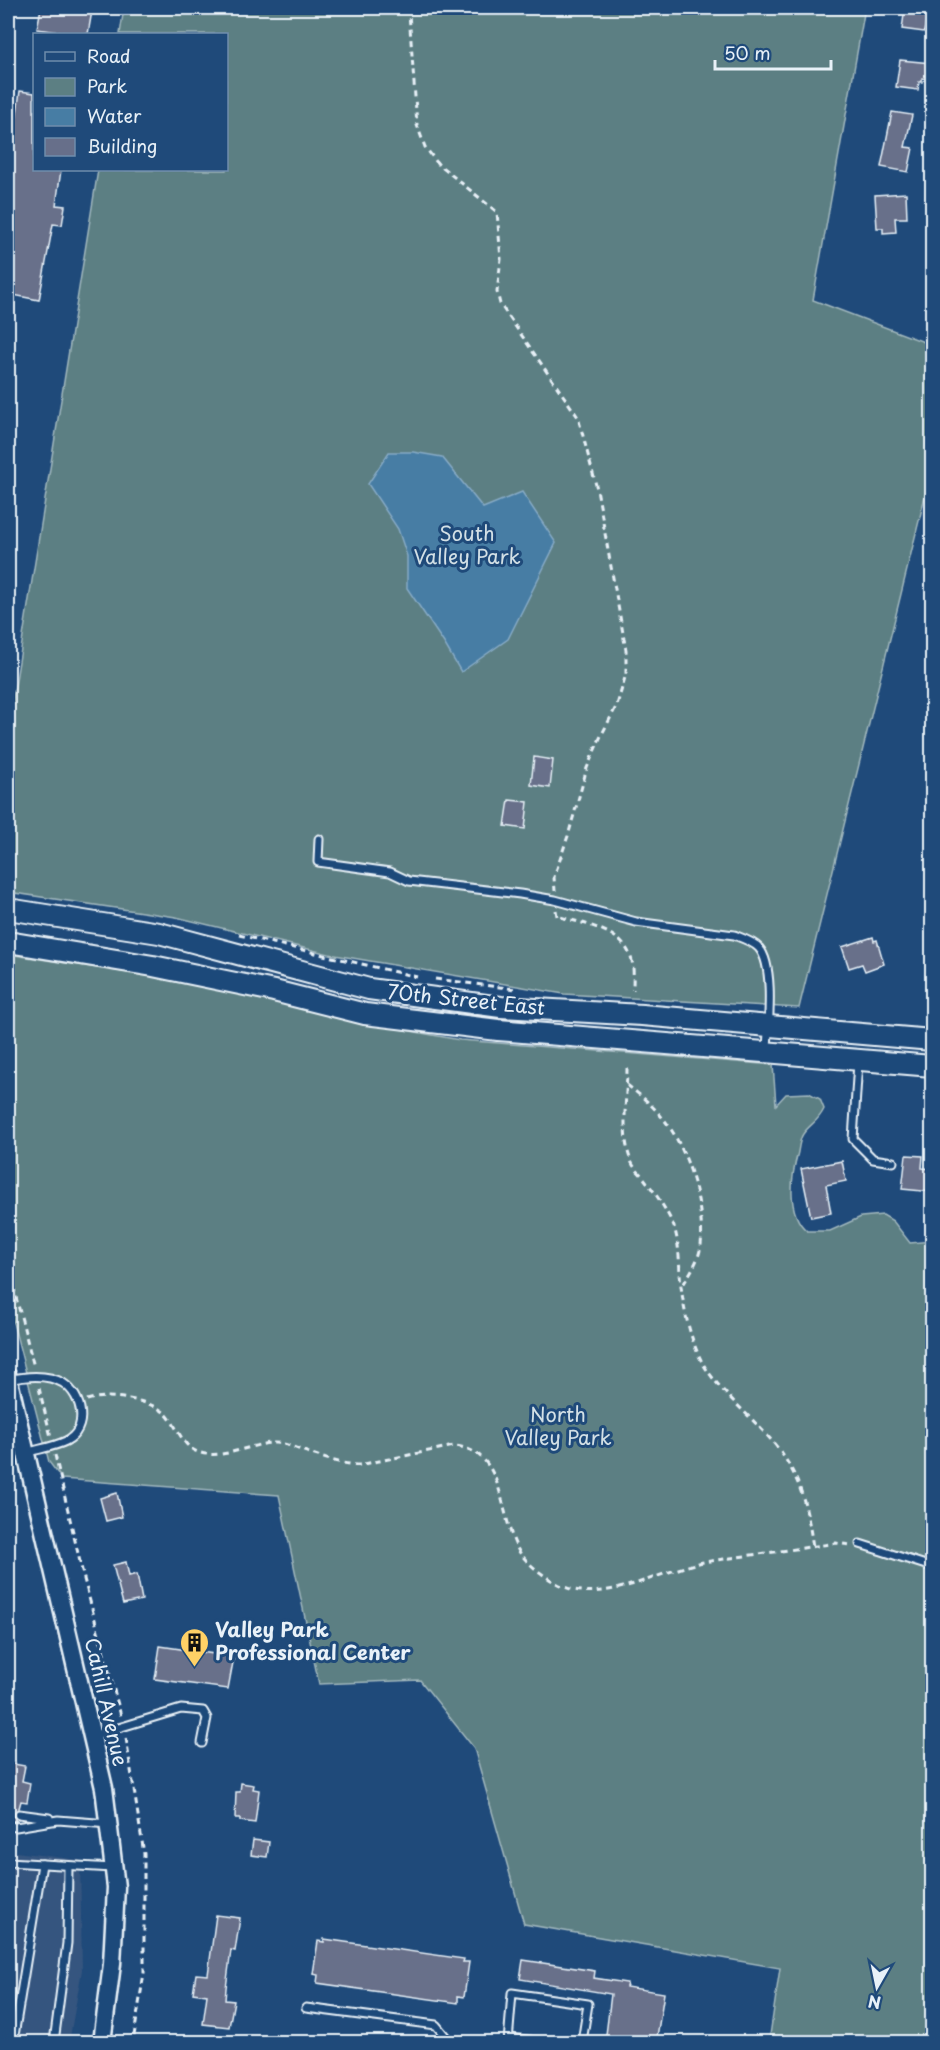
<svg xmlns="http://www.w3.org/2000/svg" width="940" height="2050" font-family="'Playpen Sans',sans-serif">
	<rect width="100%" height="100%" fill="#1f4a7a"/>
	<filter id="ink" filterUnits="userSpaceOnUse"><feTurbulence type="fractalNoise" baseFrequency=".0167" numOctaves="2"/><feDisplacementMap in="SourceGraphic" scale="12" xChannelSelector="R" yChannelSelector="G"/><feConvolveMatrix kernelMatrix="1 2 1 2 8 2 1 2 1" color-interpolation-filters="sRGB"/></filter>
	<g filter="url(#ink)">
		<!-- built -->
		<path fill="#35557f" d="M8 1851 80 1860 82 1970 69 2042H8Z"/>
		<!-- green -->
		<g fill="#5c7f83" stroke="#a2b8be" stroke-width="1.5">
			<path d="M124 8H865L813 300 932 345V468L799 1008 564 994 329 954 176 917 8 892V730L98 170H226V34H120Z"/>
			<path d="M8 954 187 982 377 1025 460 1040 773 1065 776 1105 786 1094 809 1093 820 1099 824 1109C818 1122 810 1124 803 1134 800 1138 799 1146 798 1152 791 1177 786 1213 807 1231H830L861 1217 883 1215 893 1221 910 1243 932 1241V2042H769L780 1968 524 1924 474 1748 420 1680 319 1684 279 1495 62 1479 49 1462 8 1303Z"/>
		</g>
		<!-- water -->
		<path fill="#477da4" stroke="#87abc6" stroke-width="1.5" d="M389 452H413L442 457 483 508 522 492 556 543 508 639 461 672 444 643 407 588V556L398 529 368 484Z"/>
		<!-- building -->
		<g fill="#676f8a" stroke="#e8f1f8" stroke-width="1.5">
			<path d="M41 8H70L92 11 88 34H74L37 29Z"/>
			<path d="M905 8H928L924 32 902 29Z"/>
			<path d="M900 60 931 63 929 79 922 78V82H919L918 90 896 87Z"/>
			<path d="M20 91 34 93V170H61L56 205 65 206 62 225 53 224 39 300 8 294V180Z"/>
			<path d="M892 112 912 115 905 147 913 148 908 172 881 167Z"/>
			<path d="M906 193 907 218H895L896 232 883 233V228H877L875 195Z"/>
			<path d="M534 757 553 760 550 788 531 785Z"/>
			<path d="M509 800 528 802 525 829 505 826Z"/>
			<path d="M873 937 874 941 877 940 884 964 865 971 862 964 849 968 842 947Z"/>
			<path d="M906 1155 923 1156 922 1168 933 1169V1192L902 1189Z"/>
			<path d="M842 1161 846 1181 826 1185 831 1213 811 1217 801 1169Z"/>
			<path d="M117 1493 122 1517 106 1521 100 1498Z"/>
			<path d="M126 1562 129 1576 137 1574 142 1600 123 1604 113 1565Z"/>
			<path d="M160 1646 234 1657 228 1689 155 1679Z"/>
			<path d="M8 1763 25 1766 22 1781 30 1783 27 1802 21 1801 19 1808 14 1813V1817L18 1819 16 1821H8Z"/>
			<path d="M241 1783 254 1785 253 1789 259 1790 255 1823 240 1821V1818H235L236 1792H240Z"/>
			<path d="M253 1840 269 1842 267 1857 251 1855Z"/>
			<path d="M216 1915 240 1918 235 1951 231 1950 226 1988 225 2000 234 2001 229 2027 203 2024 207 1995 193 1993 196 1974 208 1975Z"/>
			<path d="M324 1939 464 1959 463 1962H469L464 1997 458 1996V2003L317 1983 318 1975 313 1974 318 1941 324 1942Z"/>
			<path d="M523 1960 595 1971 594 1978 627 1983 626 1987 664 1993 656 2043H605L611 1994 520 1979Z"/>
		</g>
		<g fill="none" stroke-linecap="round" stroke-linejoin="round">
			<defs>
				<g id="service">
					<path d="M319 839 318 862 390 872 409 881 520 894 555 900 636 922 734 935C742 938 754 942 759 948 775 966 768 1026 767 1049"/>
					<path d="M858 1062 853 1139 873 1159 893 1162"/>
					<path d="M8 1380C25 1376 48 1374 63 1383 83 1396 89 1429 66 1441 54 1447 38 1449 25 1453"/>
					<path d="M860 1544 932 1567"/>
					<path d="M92 1736 181 1709 203 1711 207 1718 202 1743"/>
					<path d="M19 1814 49 1818"/>
					<path d="M8 1826 16 1827 58 1820 109 1824"/>
					<path d="M8 1862 113 1868"/>
					<path d="M306 2008 436 2025 450 2042"/>
					<path d="M509 2038 547 2042"/>
					<path d="M13 2042 42 1864"/>
					<path d="M54 2042 67 1943 68 1866"/>
					<path d="M508 2042 512 1993 588 2004 582 2042"/>
				</g>
				<path id="tertiary" d="M8 1377 104 1788 116 1887 112 1964 102 2042"/>
				<g id="secondary">
					<path d="M8 909 159 933 369 989 501 1007 642 1015 932 1040"/>
					<path d="M8 942 153 966 274 991 365 1014 498 1030 932 1066"/>
				</g>
			</defs>
			<!-- service casing -->
			<use href="#service" stroke="#e8f1f8" stroke-width="11"/>
			<!-- tertiary casing -->
			<use href="#tertiary" stroke="#e8f1f8" stroke-width="21"/>
			<!-- secondary casing -->
			<use href="#secondary" stroke="#e8f1f8" stroke-width="24"/>
			<!-- path -->
			<g stroke="#e8f1f8" stroke-width="3" stroke-dasharray="6 4.5" stroke-linecap="butt">
				<path d="M411 8 409 13 417 125 425 147 438 164 497 212 501 259 497 292 500 304 578 417 597 489 626 650V674L617 705 600 738 587 768 568 836 554 877 555 891"/>
				<path d="M556 910 557 916C583 924 624 929 632 961 634 970 633 980 633 990"/>
				<path d="M239 935 417 977"/>
				<path d="M435 979 515 989"/>
				<path d="M627 1068C627 1095 620 1138 632 1163 634 1168 639 1172 643 1177 654 1191 667 1210 674 1227 680 1245 679 1267 681 1286 684 1311 690 1338 701 1360 716 1388 743 1409 764 1432 798 1468 806 1499 813 1547"/>
				<path d="M627 1085C639 1094 651 1104 661 1116 687 1145 705 1206 701 1245 699 1261 689 1274 682 1287"/>
				<path d="M8 1266 34 1367"/>
				<path d="M39 1388 51 1437"/>
				<path d="M87 1400C107 1393 150 1399 166 1414 177 1425 182 1447 198 1452 223 1461 250 1443 275 1443 284 1443 293 1447 301 1450 320 1457 339 1464 359 1465L454 1446C505 1450 499 1514 517 1548 525 1563 547 1579 562 1586 607 1605 661 1570 704 1562 748 1555 792 1550 836 1543L850 1545"/>
				<path d="M55 1455 84 1579 121 1716"/>
				<path d="M126 1738 144 1854V1973L133 2042"/>
			</g>
			<!-- service -->
			<use href="#service" stroke="#1f4a7a" stroke-width="7"/>
			<!-- tertiary -->
			<use href="#tertiary" stroke="#1f4a7a" stroke-width="16"/>
			<!-- secondary -->
			<use href="#secondary" stroke="#1f4a7a" stroke-width="20"/>
		</g>
	</g>
	<!-- icons -->
	<defs>
		<symbol id="building-pin" viewBox="-11 -11 22 30"><path d="M0 17L-7.5 6A9.5 9.5 0 1 1 7.5 6Z" fill="#ffd166" stroke="#1f4a7a"/><path d="M-4-6H4V6H1V3H-1V6H-4ZM-2.5-4.3h1.7v1.8h-1.7ZM.8-4.3h1.7v1.8H.8ZM-2.5-1h1.7V.8h-1.7ZM.8-1h1.7V.8H.8Z" fill="#111"/></symbol>
	</defs>
	<g fill-rule="evenodd">
		<use href="#building-pin" x="178" y="1626" width="33" height="45"/>
	</g>
	<g text-anchor="middle" stroke-width="6" stroke-linejoin="round" paint-order="stroke">
		<!-- park labels -->
		<g font-size="20" fill="#d3e0e6" stroke="#1f4a7a">
			<text x="467" y="541">South<tspan x="467" dy="23">Valley Park</tspan></text>
			<text x="558" y="1422">North<tspan x="558" dy="23">Valley Park</tspan></text>
		</g>
		<!-- street labels -->
		<g font-size="20" fill="#e8f1f8" stroke="#1f4a7a">
			<text transform="translate(466 1000) rotate(6)" y="7">70th Street East</text>
			<text transform="translate(106 1702) rotate(77)" y="7">Cahill Avenue</text>
		</g>
		<!-- poi labels -->
		<g font-size="20" font-weight="bold" fill="#e8f1f8" stroke="#1f4a7a" text-anchor="start">
			<text x="215" y="1637">Valley Park<tspan x="215" dy="23">Professional Center</tspan></text>
		</g>
	</g>
	<!-- margin -->
	<rect width="940" height="2050" fill="none" stroke="#1f4a7a" stroke-width="30"/>
	<rect x="15" y="15" width="910" height="2020" fill="none" stroke="#e8f1f8" stroke-width="2" filter="url(#ink)"/>
	<!-- legend -->
	<rect x="33" y="33" width="195" height="138" fill="#1f4a7a" stroke="#6f8dac" stroke-width="1.5"/>
	<rect x="45" y="52" width="30" height="9" fill="#1f4a7a" stroke="#6f8dac" stroke-width="1.5"/>
	<text x="87" y="63" font-size="18" fill="#e8f1f8">Road</text>
	<rect x="45" y="78" width="30" height="18" fill="#5c7f83" stroke="#6f8dac" stroke-width="1.5"/>
	<text x="87" y="93" font-size="18" fill="#e8f1f8">Park</text>
	<rect x="45" y="108" width="30" height="18" fill="#477da4" stroke="#6f8dac" stroke-width="1.5"/>
	<text x="87" y="123" font-size="18" fill="#e8f1f8">Water</text>
	<rect x="45" y="138" width="30" height="18" fill="#676f8a" stroke="#6f8dac" stroke-width="1.5"/>
	<text x="87" y="153" font-size="18" fill="#e8f1f8">Building</text>
	<!-- north arrow -->
	<g transform="translate(877 1987) rotate(189)" stroke="#1f4a7a" stroke-width="4.5" paint-order="stroke">
	<path d="M0-4.5L10 22L0 15L-10 22Z" fill="#e8f1f8"/>
	<text y="-9" font-size="16" font-weight="bold" text-anchor="middle" fill="#e8f1f8">N</text>
	</g>
	<!-- scale -->
	<path d="M715 60v9h116v-9" fill="none" stroke="#e8f1f8" stroke-width="3"/>
	<text x="724" y="60" font-size="18" fill="#e8f1f8" stroke="#1f4a7a" stroke-width="4.5" paint-order="stroke">50 m</text>
</svg>
